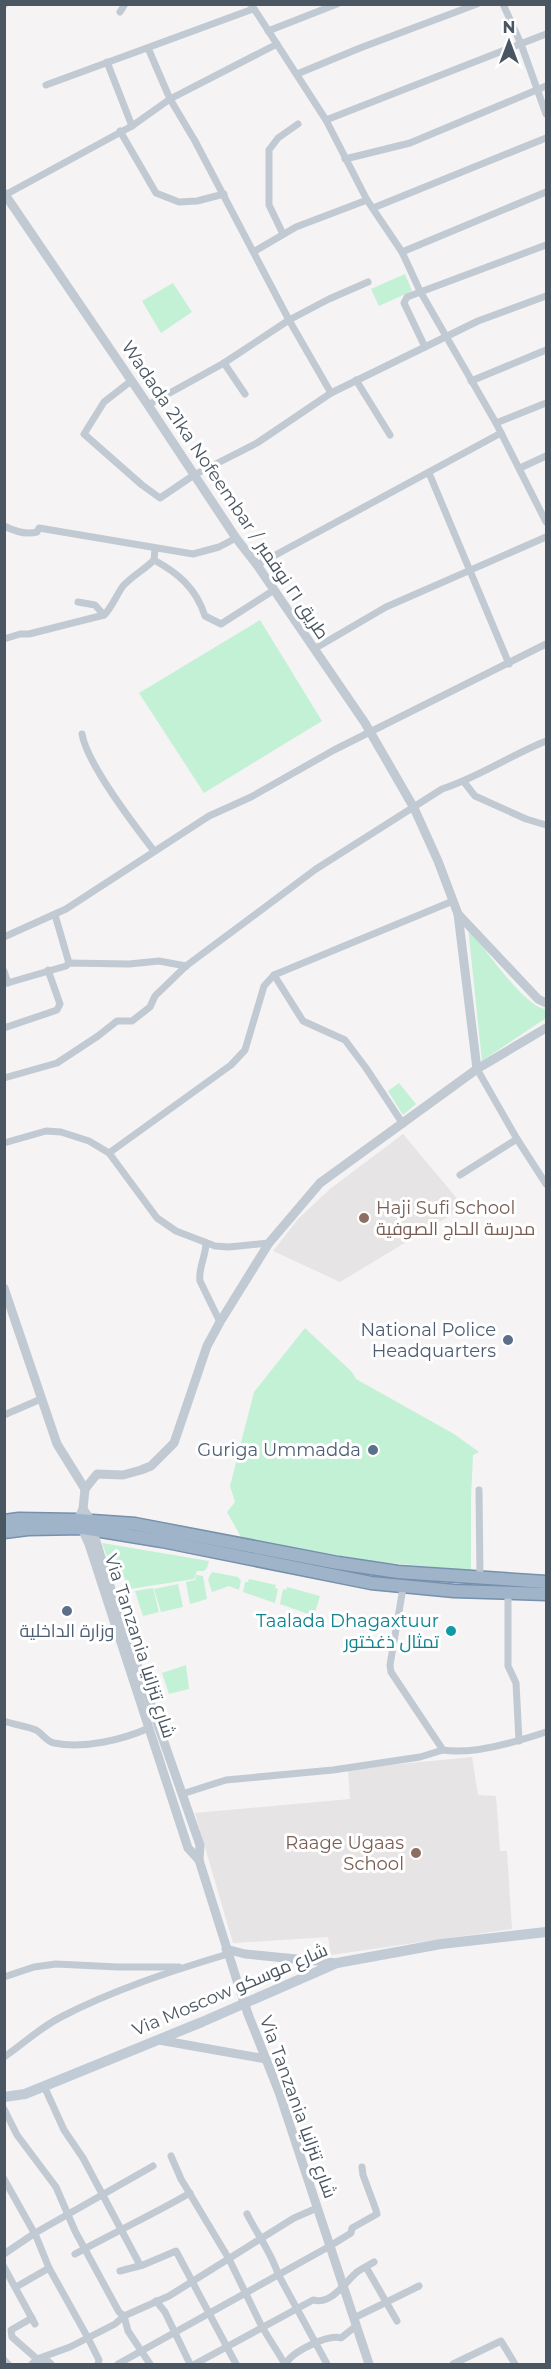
<svg xmlns="http://www.w3.org/2000/svg" width="551" height="2369" font-family="Montserrat,Cairo,sans-serif">
	<rect width="100%" height="100%" fill="#f5f3f3"/>
	<!-- education -->
	<g fill="#e6e4e5">
		<path d="M403 1134 464 1207 340 1282 273 1251 299 1218 330 1189Z"/>
		<path d="M472 1757 478 1795 496 1796 500 1851H507L512 1929 331 1955 328 1937 233 1943 195 1813 350 1799 348 1769Z"/>
	</g>
	<!-- green -->
	<g fill="#c3f1d5">
		<path d="M405 274 412 291 379 306 371 289Z"/>
		<path d="M173 283 192 312 161 333 142 301Z"/>
		<path d="M260 620 322 721 204 793 139 693Z"/>
		<path d="M468 927C482 945 525 1008 546 1009V1018L482 1061Z"/>
		<path d="M399 1083 416 1104 403 1115 388 1091Z"/>
		<path d="M305 1328 352 1372 356 1379 454 1434 479 1452 473 1455 471 1497V1571L371 1561 242 1539 227 1512 235 1502 230 1486 254 1392Z"/>
		<path d="M102 1543 209 1561 207 1568 204 1571H197L194 1579 130 1589 119 1568 112 1570Z"/>
		<path d="M212 1572 238 1577 241 1581 239 1590 229 1586 212 1592 208 1579Z"/>
		<path d="M196 1575 203 1576 207 1599 190 1604 186 1582 195 1580Z"/>
		<path d="M249 1579 276 1585 275 1588 278 1589 275 1603 243 1592 245 1582H248Z"/>
		<path d="M178 1584 183 1607 161 1612 154 1589Z"/>
		<path d="M287 1587 320 1596 314 1616 280 1604 283 1589 286 1590Z"/>
		<path d="M153 1588 159 1612 143 1616 135 1591Z"/>
		<path d="M186 1665 189 1689 169 1694 162 1673Z"/>
	</g>
	<g fill="none" stroke-linecap="round" stroke-linejoin="round">
		<defs>
			<g id="trunk">
				<path d="M4 1521 19 1519 78 1520 135 1524 338 1563 398 1572 546 1582"/>
				<path d="M4 1532 28 1529 83 1528 162 1541 371 1583 454 1591 546 1594"/>
			</g>
		</defs>
		<!-- trunk casing -->
		<use href="#trunk" stroke="#7690ad" stroke-width="15"/>
		<!-- minor -->
		<g stroke="#c1cad2" stroke-width="7">
			<path d="M251 4 326 120 367 200 402 252 420 291 496 423 546 522"/>
			<path d="M503 4 521 44 546 114"/>
			<path d="M4 5 5 4"/>
			<path d="M120 12 125 4"/>
			<path d="M268 31 337 4"/>
			<path d="M148 48 170 99 195 141 289 320 331 393"/>
			<path d="M107 62 132 126"/>
			<path d="M297 74 360 48 477 4"/>
			<path d="M46 85 253 9"/>
			<path d="M326 120 546 34"/>
			<path d="M120 131 156 193 179 202 197 201 224 194"/>
			<path d="M345 159 410 143 546 86"/>
			<path d="M5 195 132 126 170 99 277 44"/>
			<path d="M373 208 546 138"/>
			<path d="M283 234 269 205V150L278 138 298 124"/>
			<path d="M255 251 296 227 367 200"/>
			<path d="M402 252 546 192"/>
			<path d="M425 347 404 303 407 297 546 245"/>
			<path d="M224 363 245 394"/>
			<path d="M356 380 390 435"/>
			<path d="M131 381 104 402 84 434 142 485 160 498 194 475 257 443 331 393 478 321 546 296"/>
			<path d="M471 381 546 350"/>
			<path d="M148 405 224 363 289 320 329 299 368 282"/>
			<path d="M496 423 546 403"/>
			<path d="M520 468 546 456"/>
			<path d="M429 473 509 664"/>
			<path d="M4 526C14 531 26 535 37 532L39 528 193 554 219 547 236 538"/>
			<path d="M155 549 154 560C178 573 196 588 205 616L221 624 274 590"/>
			<path d="M257 565 501 433"/>
			<path d="M78 602 95 605 104 615"/>
			<path d="M4 639 20 634H29L104 615C111 609 117 594 123 586 132 576 144 570 154 560"/>
			<path d="M314 649 386 607 546 537"/>
			<path d="M82 734C87 764 135 826 154 851"/>
			<path d="M464 782 475 796 526 819 546 825"/>
			<path d="M55 915 69 963"/>
			<path d="M4 937 66 909 209 816 251 797 334 750 546 644"/>
			<path d="M4 971 8 983"/>
			<path d="M274 975 303 1021 345 1040 366 1068 403 1124"/>
			<path d="M4 984 66 966 69 963 129 964 159 961 186 966"/>
			<path d="M4 1028 57 1010 60 1004 48 970"/>
			<path d="M477 1069 517 1139 546 1184"/>
			<path d="M4 1078 57 1063 98 1036 117 1021H132L150 1007 155 996 186 966 316 869 442 789C479 777 511 755 546 741"/>
			<path d="M4 1143 46 1131 61 1132 89 1141 109 1153 157 1218 176 1231 215 1246 229 1247 269 1243"/>
			<path d="M109 1153 231 1065 245 1050 264 986 274 975 453 901"/>
			<path d="M460 1175 517 1139"/>
			<path d="M206 1243C206 1256 198 1268 200 1281L220 1322"/>
			<path d="M4 1415 41 1399"/>
			<path d="M479 1490 480 1577"/>
			<path d="M403 1588 390 1665 391 1672 443 1750C471 1755 519 1741 546 1732"/>
			<path d="M508 1593V1666L516 1683 519 1741"/>
			<path d="M4 1721C15 1725 26 1726 36 1730 43 1734 46 1741 54 1743 84 1749 122 1740 149 1728"/>
			<path d="M182 1794 226 1780 333 1770 420 1757 443 1750"/>
			<path d="M4 1977 34 1967 56 1964 118 1967H179"/>
			<path d="M4 2057C23 2044 41 2027 61 2017 113 1990 171 1971 228 1954"/>
			<path d="M44 2086 64 2130 83 2158 140 2265"/>
			<path d="M4 2109 17 2135 56 2187 75 2231 119 2312 124 2316 128 2331 150 2364"/>
			<path d="M171 2156 181 2179 229 2259 262 2327 285 2364"/>
			<path d="M4 2179 36 2236 49 2268 88 2338 99 2360 98 2364"/>
			<path d="M247 2214C257 2234 271 2252 278 2274L327 2364"/>
			<path d="M4 2254 35 2233 153 2166"/>
			<path d="M75 2254C113 2233 152 2215 190 2193"/>
			<path d="M4 2267 35 2324"/>
			<path d="M366 2267 397 2321"/>
			<path d="M120 2271 143 2265 176 2251 236 2364"/>
			<path d="M16 2287 49 2268"/>
			<path d="M156 2301 165 2312 190 2364"/>
			<path d="M32 2318 11 2330 12 2337 37 2359 49 2362 51 2364"/>
			<path d="M354 2318 419 2286"/>
			<path d="M4 2360 8 2364"/>
			<path d="M32 2364 37 2359 70 2347 115 2324 124 2316 169 2296 294 2218 317 2208"/>
			<path d="M118 2364 330 2246 351 2233 352 2228 377 2214 376 2210 363 2175 362 2167"/>
			<path d="M195 2364 313 2300C332 2305 345 2282 357 2272 363 2268 369 2265 374 2262"/>
			<path d="M286 2364C291 2352 328 2334 341 2338L356 2326"/>
			<path d="M453 2364 501 2341 515 2364"/>
		</g>
		<!-- tertiary -->
		<g stroke="#c1cad2" stroke-width="9">
			<path d="M4 193 148 405 236 538 257 565 365 723 414 808 438 861 458 914 477 1069"/>
			<path d="M458 914 538 999 546 1003"/>
			<path d="M4 1288 57 1444 85 1489"/>
			<path d="M85 1489 97 1474 123 1475 141 1470 151 1466 174 1443 207 1346 220 1322 269 1243 320 1183 477 1069 546 1028"/>
			<path d="M85 1489 83 1509 78 1520 89 1544 188 1848 199 1860"/>
			<path d="M83 1509 88 1516 116 1605 200 1845 199 1860 239 1987"/>
			<path d="M226 1949 245 1954 337 1963"/>
			<path d="M248 2014 279 2092 369 2364"/>
			<path d="M159 2040 266 2059"/>
		</g>
		<!-- secondary -->
		<path stroke="#c1cbd6" stroke-width="10" d="M4 2097 25 2094 202 2022 337 1963 441 1944 546 1932"/>
		<!-- trunk -->
		<use href="#trunk" stroke="#9fb4c9" stroke-width="12"/>
		<!-- tertiary-bridge -->
		<path stroke="#c1cad2" stroke-width="9" d="M239 1987 248 2014"/>
	</g>
	<!-- markers -->
	<g fill="#8d6e63" stroke="#fff" stroke-width="2">
		<circle cx="364" cy="1218" r="6"/>
		<circle cx="416" cy="1853" r="6"/>
	</g>
	<g fill="#5c6f8a" stroke="#fff" stroke-width="2">
		<circle cx="508" cy="1340" r="6"/>
		<circle cx="373" cy="1450" r="6"/>
		<circle cx="67" cy="1611" r="6"/>
	</g>
	<circle fill="#0f9aa8" stroke="#fff" stroke-width="2" cx="451" cy="1631" r="6"/>
	<g text-anchor="middle" stroke-width="6" stroke-linejoin="round" paint-order="stroke">
		<!-- street labels -->
		<g font-size="18" fill="#4a5661" stroke="#fff">
			<text transform="translate(225 490) rotate(56)" y="6">Wadada 21ka Nofeembar / طريق ٢١ نوفمبر</text>
			<text transform="translate(140 1646) rotate(72)" y="6">Via Tanzania شارع تنزانيا</text>
			<text transform="translate(230 1990) rotate(-23)" y="6">Via Moscow شارع موسكو</text>
			<text transform="translate(298 2107) rotate(70)" y="6">Via Tanzania شارع تنزانيا</text>
		</g>
		<!-- education labels -->
		<g font-size="18" fill="#785e54" stroke="#fff" text-anchor="start">
			<text x="376" y="1214">Haji Sufi School<tspan x="376" dy="21">مدرسة الحاج الصوفية</tspan></text>
			<text x="404" y="1849" text-anchor="end">Raage Ugaas<tspan x="404" dy="21">School</tspan></text>
		</g>
		<!-- service labels -->
		<g font-size="18" fill="#4e5e75" stroke="#fff" text-anchor="end">
			<text x="496" y="1336">National Police<tspan x="496" dy="21">Headquarters</tspan></text>
			<text x="361" y="1456">Guriga Ummadda</text>
			<text x="67" y="1637" text-anchor="middle">وزارة الداخلية</text>
		</g>
		<!-- culture labels -->
		<g font-size="18" fill="#0d838f" stroke="#fff" text-anchor="end">
			<text x="439" y="1627">Taalada Dhagaxtuur<tspan x="439" dy="21">تمثال ذغختور</tspan></text>
		</g>
	</g>
	<!-- border -->
	<rect width="551" height="2369" fill="none" stroke="#4a5661" stroke-width="12"/>
	<!-- north arrow -->
	<g transform="translate(509 42)" stroke="#ffffff" stroke-width="4.5" paint-order="stroke">
	<path d="M0-4.5L10 22L0 15L-10 22Z" fill="#4a5661"/>
	<text y="-9" font-size="16" font-weight="bold" text-anchor="middle" fill="#4a5661">N</text>
	</g>
</svg>
